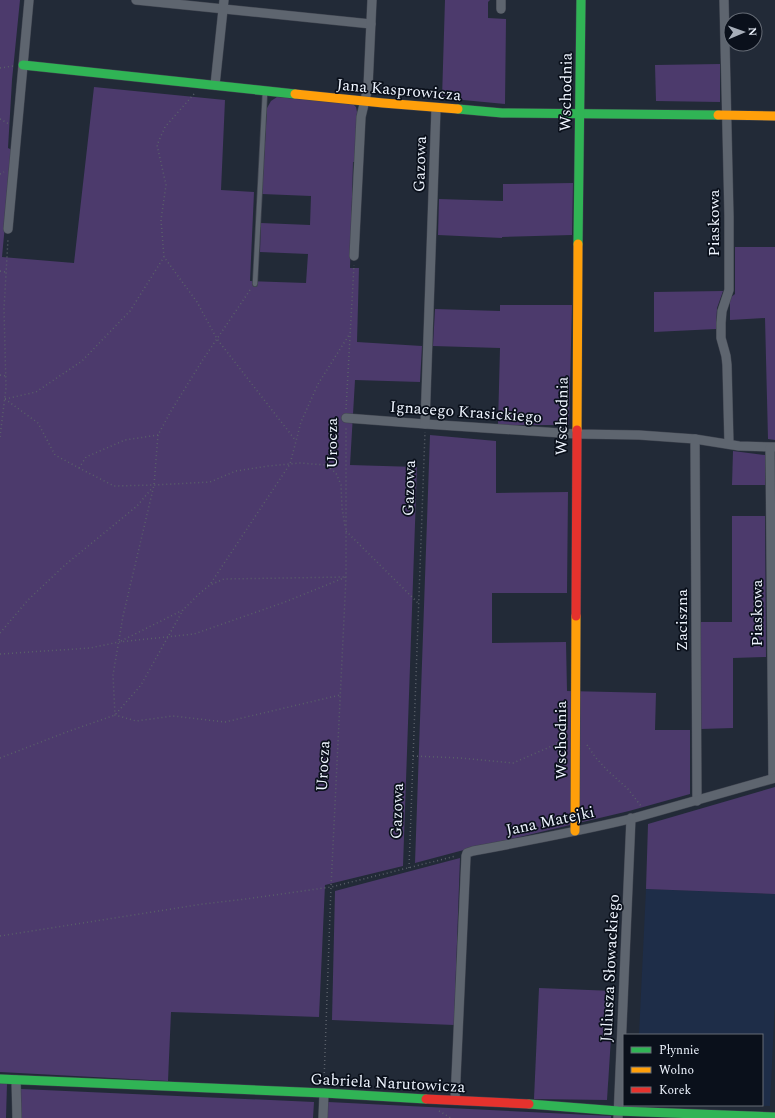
<svg xmlns="http://www.w3.org/2000/svg" width="775" height="1118" font-family="Spectral,serif">
	<rect width="100%" height="100%" fill="#222a37"/>
	<!-- built -->
	<path fill="#1e2d48" d="M646 889 775 894V1000L770 1106 745 1105H762V1035H639Z"/>
	<!-- green -->
	<g fill="#4c3a6c">
		<path d="M0 0H20L12 80 8 148 12 150 2 257 74 263 94 87 225 100 221 190 254 192 250 281 306 283 308 254 260 252 261 223 310 225 311 196 262 194 267 108 271 101 277 97 353 104 356 107 357 112 356 162H353L350 268H359L357 342 422 346 420 382 355 380 350 465 417 467 403 866 325 885 319 1017 171 1012 168 1081 0 1072Z"/>
		<path d="M445 0H490L488 2V18L506 19 505 104 442 98Z"/>
		<path d="M720 64V102L656 101 655 65Z"/>
		<path d="M573 183 572 235 502 237V238L438 235 439 199 503 201V184Z"/>
		<path d="M735 247H775V440L768 439 765 318 730 320V298L735 294Z"/>
		<path d="M723 291 717 308 716 329 654 332V292Z"/>
		<path d="M500 305H572L569 425H498L500 348 433 346 435 309 500 311Z"/>
		<path d="M430 435 496 441V493L568 492 567 593H492V643L566 642 567 691 656 693 655 730H690V794L629 811 460 851 415 863Z"/>
		<path d="M733 451 765 455V485H732Z"/>
		<path d="M732 516H765L766 657 733 658V728L701 729V622H732Z"/>
		<path d="M775 787V894L646 889 648 824Z"/>
		<path d="M460 858 454 1025 332 1020 335 891Z"/>
		<path d="M539 988 614 991 607 1100 534 1099Z"/>
		<path d="M0 1083H7L6 1118H0Z"/>
		<path d="M21 1089 314 1102 313 1118H20Z"/>
		<path d="M328 1102 611 1116V1118H327Z"/>
	</g>
	<g fill="none" stroke-linecap="round" stroke-linejoin="round">
		<defs>
			<path id="lane" d="M255 284 265 92"/>
			<g id="street">
				<path d="M136 0 371 24"/>
				<path d="M724 0 729 216V290L722 311 721 323V338L726 356 727 365 729 444"/>
				<path d="M501 9V0"/>
				<path d="M215 85 224 0"/>
				<path d="M8 229 29 0"/>
				<path d="M354 256 361 117 368 87 372 0"/>
				<path d="M346 418 425 424 576 434 639 435 695 439 739 446 775 447"/>
				<path d="M425 424 436 108"/>
				<path d="M695 439 697 801"/>
				<path d="M770 448 773 778"/>
				<path d="M16 1080 17 1118"/>
				<path d="M455 1100 466 856 467 853 473 851C527 841 581 831 634 818 681 805 728 791 775 778"/>
				<path d="M323 1118 324 1093"/>
				<path d="M618 1118 631 818"/>
			</g>
			<g id="fast">
				<path d="M23 65 295 94"/>
				<path d="M458 109 502 113 718 115"/>
				<path d="M578 244 581 0"/>
				<path d="M0 1079 324 1093 426 1099"/>
				<path d="M529 1104 618 1111 775 1117"/>
			</g>
			<g id="slow">
				<path d="M295 94 383 103 458 109"/>
				<path d="M718 115 775 116"/>
				<path d="M577 430 578 244"/>
				<path d="M575 831 576 616"/>
			</g>
			<g id="jam">
				<path d="M576 616 577 430"/>
				<path d="M426 1099 529 1104"/>
			</g>
		</defs>
		<!-- lane casing -->
		<use href="#lane" stroke="#3f444f" stroke-width="6"/>
		<!-- street casing -->
		<use href="#street" stroke="#3f444f" stroke-width="10"/>
		<!-- fast casing -->
		<use href="#fast" stroke="#3f444f" stroke-width="10"/>
		<!-- slow casing -->
		<use href="#slow" stroke="#3f444f" stroke-width="10"/>
		<!-- jam casing -->
		<use href="#jam" stroke="#3f444f" stroke-width="10"/>
		<!-- path -->
		<g stroke="#5a606a" stroke-width="1.5" stroke-dasharray="1 3" stroke-linecap="butt">
			<path d="M0 68 13 66"/>
			<path d="M194 94 165 127 157 145 166 185 161 220 164 257 197 302 217 339 296 441"/>
			<path d="M0 119 9 124"/>
			<path d="M0 174 4 172"/>
			<path d="M0 271 5 272"/>
			<path d="M250 290 202 361 171 411 158 435 154 485 123 616 113 675 115 715 136 721 173 716 225 722 340 695"/>
			<path d="M0 375 6 376"/>
			<path d="M5 399 38 423 55 455 79 468 114 486 154 485 210 482 236 471 268 466 300 463 326 465 336 473 341 485 342 508 345 526"/>
			<path d="M5 399 36 392 82 361 130 311 164 257"/>
			<path d="M346 409 354 265"/>
			<path d="M0 437 6 388 4 309 8 239"/>
			<path d="M79 468 86 457 125 440 158 435"/>
			<path d="M346 531 418 603"/>
			<path d="M211 583 290 464 301 422 318 384 349 335"/>
			<path d="M0 633 28 600 65 565 137 506 153 487"/>
			<path d="M0 654 90 648 119 642 194 634 285 602 346 577 224 579 210 585 200 593 183 610 119 642"/>
			<path d="M587 745 596 758 608 771 628 789 641 806"/>
			<path d="M413 756 460 758 513 763 552 746 563 739"/>
			<path d="M0 758 64 733 115 715 141 685 183 610"/>
			<path d="M409 868 425 432"/>
			<path d="M0 936 203 904 246 899 331 887 456 856"/>
			<path d="M324 1081 331 887 346 577V427"/>
			<path d="M439 1111 451 1118"/>
		</g>
		<!-- lane -->
		<use href="#lane" stroke="#5e656f" stroke-width="4.5"/>
		<!-- street -->
		<use href="#street" stroke="#5e656f" stroke-width="9"/>
		<!-- fast -->
		<use href="#fast" stroke="#30b455" stroke-width="9"/>
		<!-- slow -->
		<use href="#slow" stroke="#ff9f0a" stroke-width="9"/>
		<!-- jam -->
		<use href="#jam" stroke="#e5322d" stroke-width="9"/>
	</g>
	<g text-anchor="middle" stroke-width="3.5" stroke-linejoin="round" paint-order="stroke">
		<!-- street labels -->
		<g font-size="16" fill="#eff5ff" stroke="#0a101b">
			<text transform="translate(399 89) rotate(5)" y="6">Jana Kasprowicza</text>
			<text transform="translate(565 92) rotate(-89)" y="6">Wschodnia</text>
			<text transform="translate(419 164) rotate(-88)" y="6">Gazowa</text>
			<text transform="translate(713 223) rotate(-90)" y="6">Piaskowa</text>
			<text transform="translate(466 411) rotate(4)" y="6">Ignacego Krasickiego</text>
			<text transform="translate(561 416) rotate(-89)" y="6">Wschodnia</text>
			<text transform="translate(331 443) rotate(-90)" y="6">Urocza</text>
			<text transform="translate(408 488) rotate(-88)" y="6">Gazowa</text>
			<text transform="translate(756 613) rotate(-90)" y="6">Piaskowa</text>
			<text transform="translate(681 620) rotate(-90)" y="6">Zaciszna</text>
			<text transform="translate(560 740) rotate(-90)" y="6">Wschodnia</text>
			<text transform="translate(322 766) rotate(-87)" y="6">Urocza</text>
			<text transform="translate(396 811) rotate(-88)" y="6">Gazowa</text>
			<text transform="translate(550 820) rotate(-12)" y="6">Jana Matejki</text>
			<text transform="translate(609 968) rotate(-87)" y="6">Juliusza Słowackiego</text>
			<text transform="translate(388 1082) rotate(3)" y="6">Gabriela Narutowicza</text>
		</g>
	</g>
	<!-- legend -->
	<rect x="623" y="1034" width="140" height="72" fill="#0a101b" stroke="#666c76"/>
	<rect x="631" y="1047" width="20" height="6" fill="#30b455" stroke="#666c76"/>
	<text x="659" y="1054" font-size="12" fill="#eff5ff">Płynnie</text>
	<rect x="631" y="1067" width="20" height="6" fill="#ff9f0a" stroke="#666c76"/>
	<text x="659" y="1074" font-size="12" fill="#eff5ff">Wolno</text>
	<rect x="631" y="1087" width="20" height="6" fill="#e5322d" stroke="#666c76"/>
	<text x="659" y="1094" font-size="12" fill="#eff5ff">Korek</text>
	<!-- north arrow -->
	<g transform="translate(743 32) rotate(88)"><circle r="19" fill="#0a101b" stroke="#666c76"/>
	<path d="M0-3L7 15L0 10L-7 15Z" fill="#a7aeb9"/>
	<text y="-6" font-size="11" font-weight="bold" text-anchor="middle" fill="#eff5ff">N</text>
	</g>
</svg>
